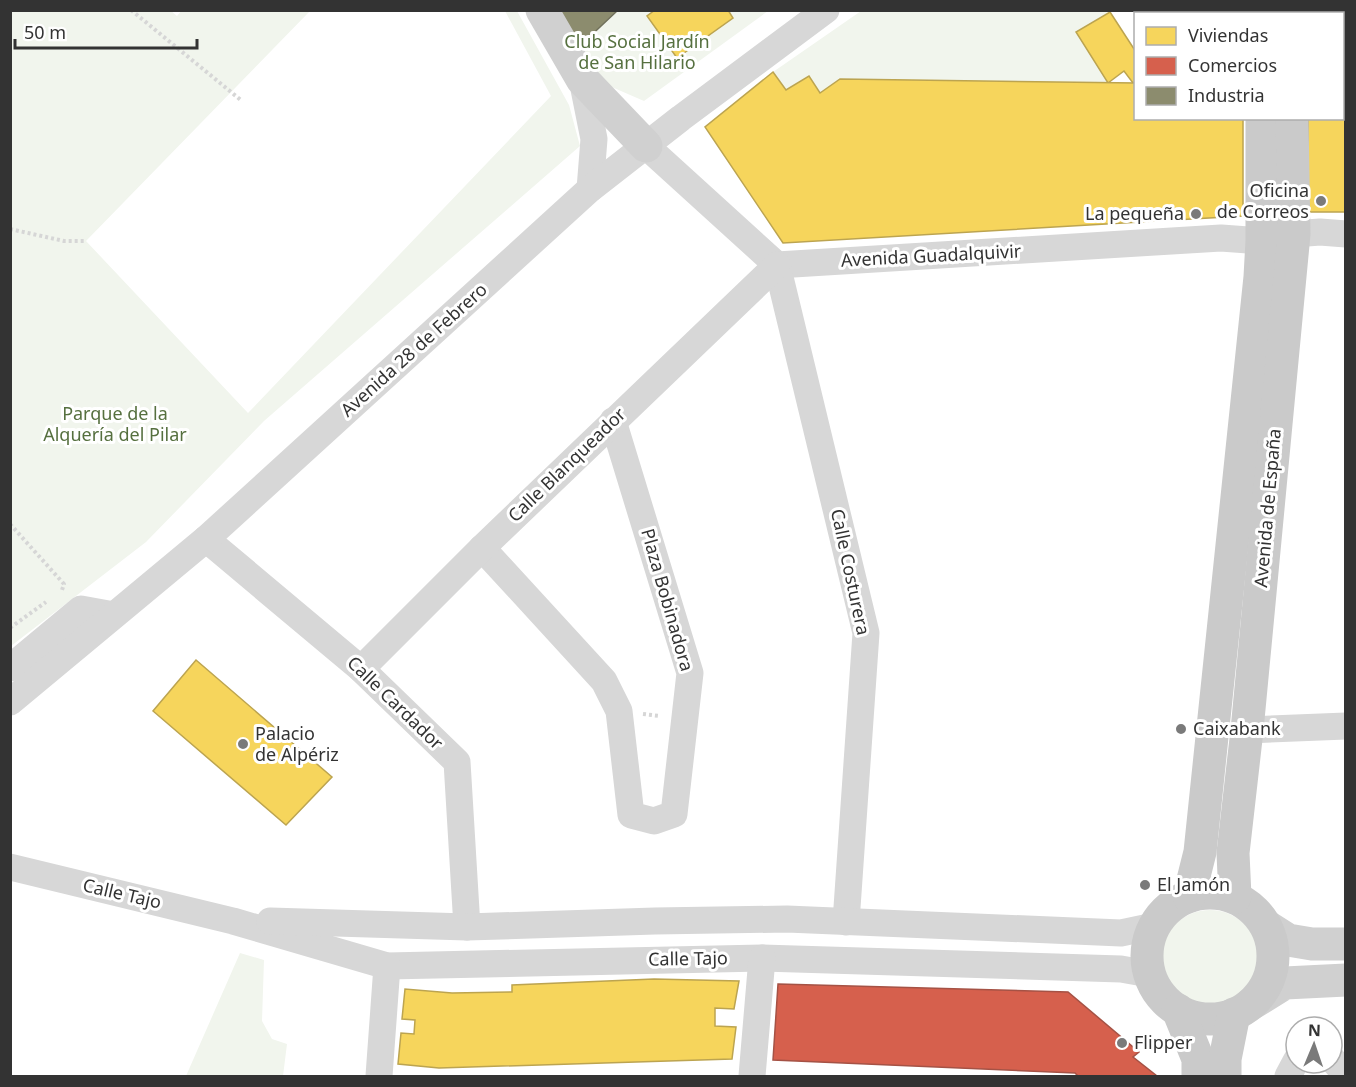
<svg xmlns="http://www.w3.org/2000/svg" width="1356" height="1087" font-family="'Noto Sans',sans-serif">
	<rect width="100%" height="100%" fill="#fff"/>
	<!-- green -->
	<g fill="#f1f5ed">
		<path d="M170 10 177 16 182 10 310 11 86 241 248 413 551 96 505 11H517L569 105 580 146 264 421 146 542 11 646V11Z"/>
		<path d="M1109 10 1110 12 1076 32 1108 83 840 79 820 93 786 90 773 72 861 11Z"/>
		<path d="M552 11H768L644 101 614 88 584 69Z"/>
		<circle cx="1210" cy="959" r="49"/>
		<path d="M240 953 264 960 262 1021 272 1039 287 1044 283 1076H186Z"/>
	</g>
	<!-- homes -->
	<g fill="#f6d55c" stroke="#bca450" stroke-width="1.5">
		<path d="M655 10H728L733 18 677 58 647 16Z"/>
		<path d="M1110 12 1136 52V81L1133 83 1124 71 1108 83 1076 32Z"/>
		<path d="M773 72 786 90 809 76 820 93 840 79 1136 83V118H1243V216L783 243 705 127Z"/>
		<path d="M1342 103 1346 104V212H1308V118H1342Z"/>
		<path d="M196 660 332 777 286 825 153 711Z"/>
		<path d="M654 979 739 981 734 1009 715 1008V1026L736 1027 732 1059 439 1068 398 1064 401 1033 414 1034 415 1020 402 1019 405 989 452 993 512 992V985Z"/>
	</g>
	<!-- shops -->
	<g fill="#d6604d" stroke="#a55245" stroke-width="1.5">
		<rect x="1159" y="10" width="84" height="4"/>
		<path d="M1307 10H1346V104L1342 103V14H1307Z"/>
		<path d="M778 984 1068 992 1139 1052 1133 1057 1157 1076H1078L1075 1073 773 1060Z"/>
	</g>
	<!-- industry -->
	<path fill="#8c8c6e" stroke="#71715c" stroke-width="1.5" d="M553 10H618L581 45Z"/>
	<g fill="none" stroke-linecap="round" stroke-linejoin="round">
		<!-- path -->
		<g stroke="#d6d6d6" stroke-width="4" stroke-dasharray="3 3" stroke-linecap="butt">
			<path d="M131 10 242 101"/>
			<path d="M10 229 64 241H86"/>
			<path d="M10 524 64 584 62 590"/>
			<path d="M10 628 46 602"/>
			<path d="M643 714 660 716"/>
		</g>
		<!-- street -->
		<g stroke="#d7d7d7" stroke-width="27">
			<path d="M582 79 594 139 590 189"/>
			<path d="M646 146 777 265 1221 238 1262 241"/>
			<path d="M1294 234 1320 232 1346 234"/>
			<path d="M777 265 866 633 846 922"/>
			<path d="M206 539 361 669 457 762 467 927"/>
			<path d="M482 548 604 681 619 711 631 815 654 821 674 814 690 673 613 421"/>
			<path d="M10 668 81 609 114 615"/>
			<path d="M361 669 482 548 777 265"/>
			<path d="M10 702 206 539 590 189 681 118 826 10"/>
			<path d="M1247 730 1346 726"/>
			<path d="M10 867 233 921 387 966 762 958 1121 969 1149 974"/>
			<path d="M270 921 467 927 655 921 787 919 1121 933 1154 926"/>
			<path d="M1332 1059 1340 1068 1343 1076"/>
			<path d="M379 1076 387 966"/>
			<path d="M752 1076 762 958"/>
			<path d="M1288 1076 1296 1061"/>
		</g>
		<!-- secondary -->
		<g stroke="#d0d0d0" stroke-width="33">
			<path d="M542 10 582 79 646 146"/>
			<path d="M1266 926 1288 940 1312 944H1346"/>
			<path d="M1251 1004 1285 983 1346 980"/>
		</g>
		<!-- primary -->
		<g stroke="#cacaca" stroke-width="33">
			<path d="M1261 10V14"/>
			<path d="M1291 10V14"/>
			<circle cx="1210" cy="956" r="63"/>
			<path d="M1189 896 1200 852 1260 277 1262 241V118"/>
			<path d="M1235 897 1233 853 1247 730 1294 234 1292 118"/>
			<path d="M1178 1010 1198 1059V1076"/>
			<path d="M1225 1076V1059L1234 1014"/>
		</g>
	</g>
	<!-- markers -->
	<g fill="#7a7a7a" stroke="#fff" stroke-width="2">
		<circle cx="1321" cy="201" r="6"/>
		<circle cx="1196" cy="214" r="6"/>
		<circle cx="1181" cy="729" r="6"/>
		<circle cx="243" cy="744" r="6"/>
		<circle cx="1145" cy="885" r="6"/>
		<circle cx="1122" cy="1043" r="6"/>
	</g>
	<g text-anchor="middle" stroke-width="6" stroke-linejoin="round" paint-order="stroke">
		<!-- park labels -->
		<g font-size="18" fill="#56703f" stroke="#fff">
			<text x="637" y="48">Club Social Jardín<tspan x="637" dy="21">de San Hilario</tspan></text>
			<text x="115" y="420">Parque de la<tspan x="115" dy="21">Alquería del Pilar</tspan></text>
		</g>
		<!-- poi labels -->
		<g font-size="18" fill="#333" stroke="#fff" text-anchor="start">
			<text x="1309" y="197" text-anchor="end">Oficina<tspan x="1309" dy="21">de Correos</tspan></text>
			<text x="1184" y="220" text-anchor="end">La pequeña</text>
			<text x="1193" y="735">Caixabank</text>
			<text x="255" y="740">Palacio<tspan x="255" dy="21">de Alpériz</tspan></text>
			<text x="1157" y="891">El Jamón</text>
			<text x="1134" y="1049">Flipper</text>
		</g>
		<!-- street labels -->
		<g font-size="18" fill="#333" stroke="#fff">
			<text transform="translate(931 256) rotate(-3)" y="6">Avenida Guadalquivir</text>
			<text transform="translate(414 350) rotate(-42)" y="6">Avenida 28 de Febrero</text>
			<text transform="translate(567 465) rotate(-44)" y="6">Calle Blanqueador</text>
			<text transform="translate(1268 508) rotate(-85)" y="6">Avenida de España</text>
			<text transform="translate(850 572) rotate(78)" y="6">Calle Costurera</text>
			<text transform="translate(667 600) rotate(74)" y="6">Plaza Bobinadora</text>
			<text transform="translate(395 703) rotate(44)" y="6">Calle Cardador</text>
			<text transform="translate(122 894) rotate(13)" y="6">Calle Tajo</text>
			<text transform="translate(688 959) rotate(-1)" y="6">Calle Tajo</text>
		</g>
	</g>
	<!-- border -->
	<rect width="1356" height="1087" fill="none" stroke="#333333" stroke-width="24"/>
	<!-- legend -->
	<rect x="1134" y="12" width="210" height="108" fill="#ffffff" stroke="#adadad" stroke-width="1.5"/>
	<rect x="1146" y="27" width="30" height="18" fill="#f6d55c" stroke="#adadad" stroke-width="1.5"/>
	<text x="1188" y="42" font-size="18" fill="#333333">Viviendas</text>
	<rect x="1146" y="57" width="30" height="18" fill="#d6604d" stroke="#adadad" stroke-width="1.5"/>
	<text x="1188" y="72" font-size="18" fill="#333333">Comercios</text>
	<rect x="1146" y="87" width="30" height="18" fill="#8c8c6e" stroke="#adadad" stroke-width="1.5"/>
	<text x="1188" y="102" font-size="18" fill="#333333">Industria</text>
	<!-- north arrow -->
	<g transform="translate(1314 1045) rotate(2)"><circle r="28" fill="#ffffff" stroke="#adadad" stroke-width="1.5"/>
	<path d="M0-4.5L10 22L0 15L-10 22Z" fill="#7a7a7a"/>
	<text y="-9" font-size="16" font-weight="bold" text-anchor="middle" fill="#333333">N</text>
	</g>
	<!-- scale -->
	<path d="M15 39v9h182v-9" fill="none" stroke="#333333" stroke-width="3"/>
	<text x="24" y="39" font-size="18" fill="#333333" stroke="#ffffff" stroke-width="4.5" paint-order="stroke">50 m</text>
</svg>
